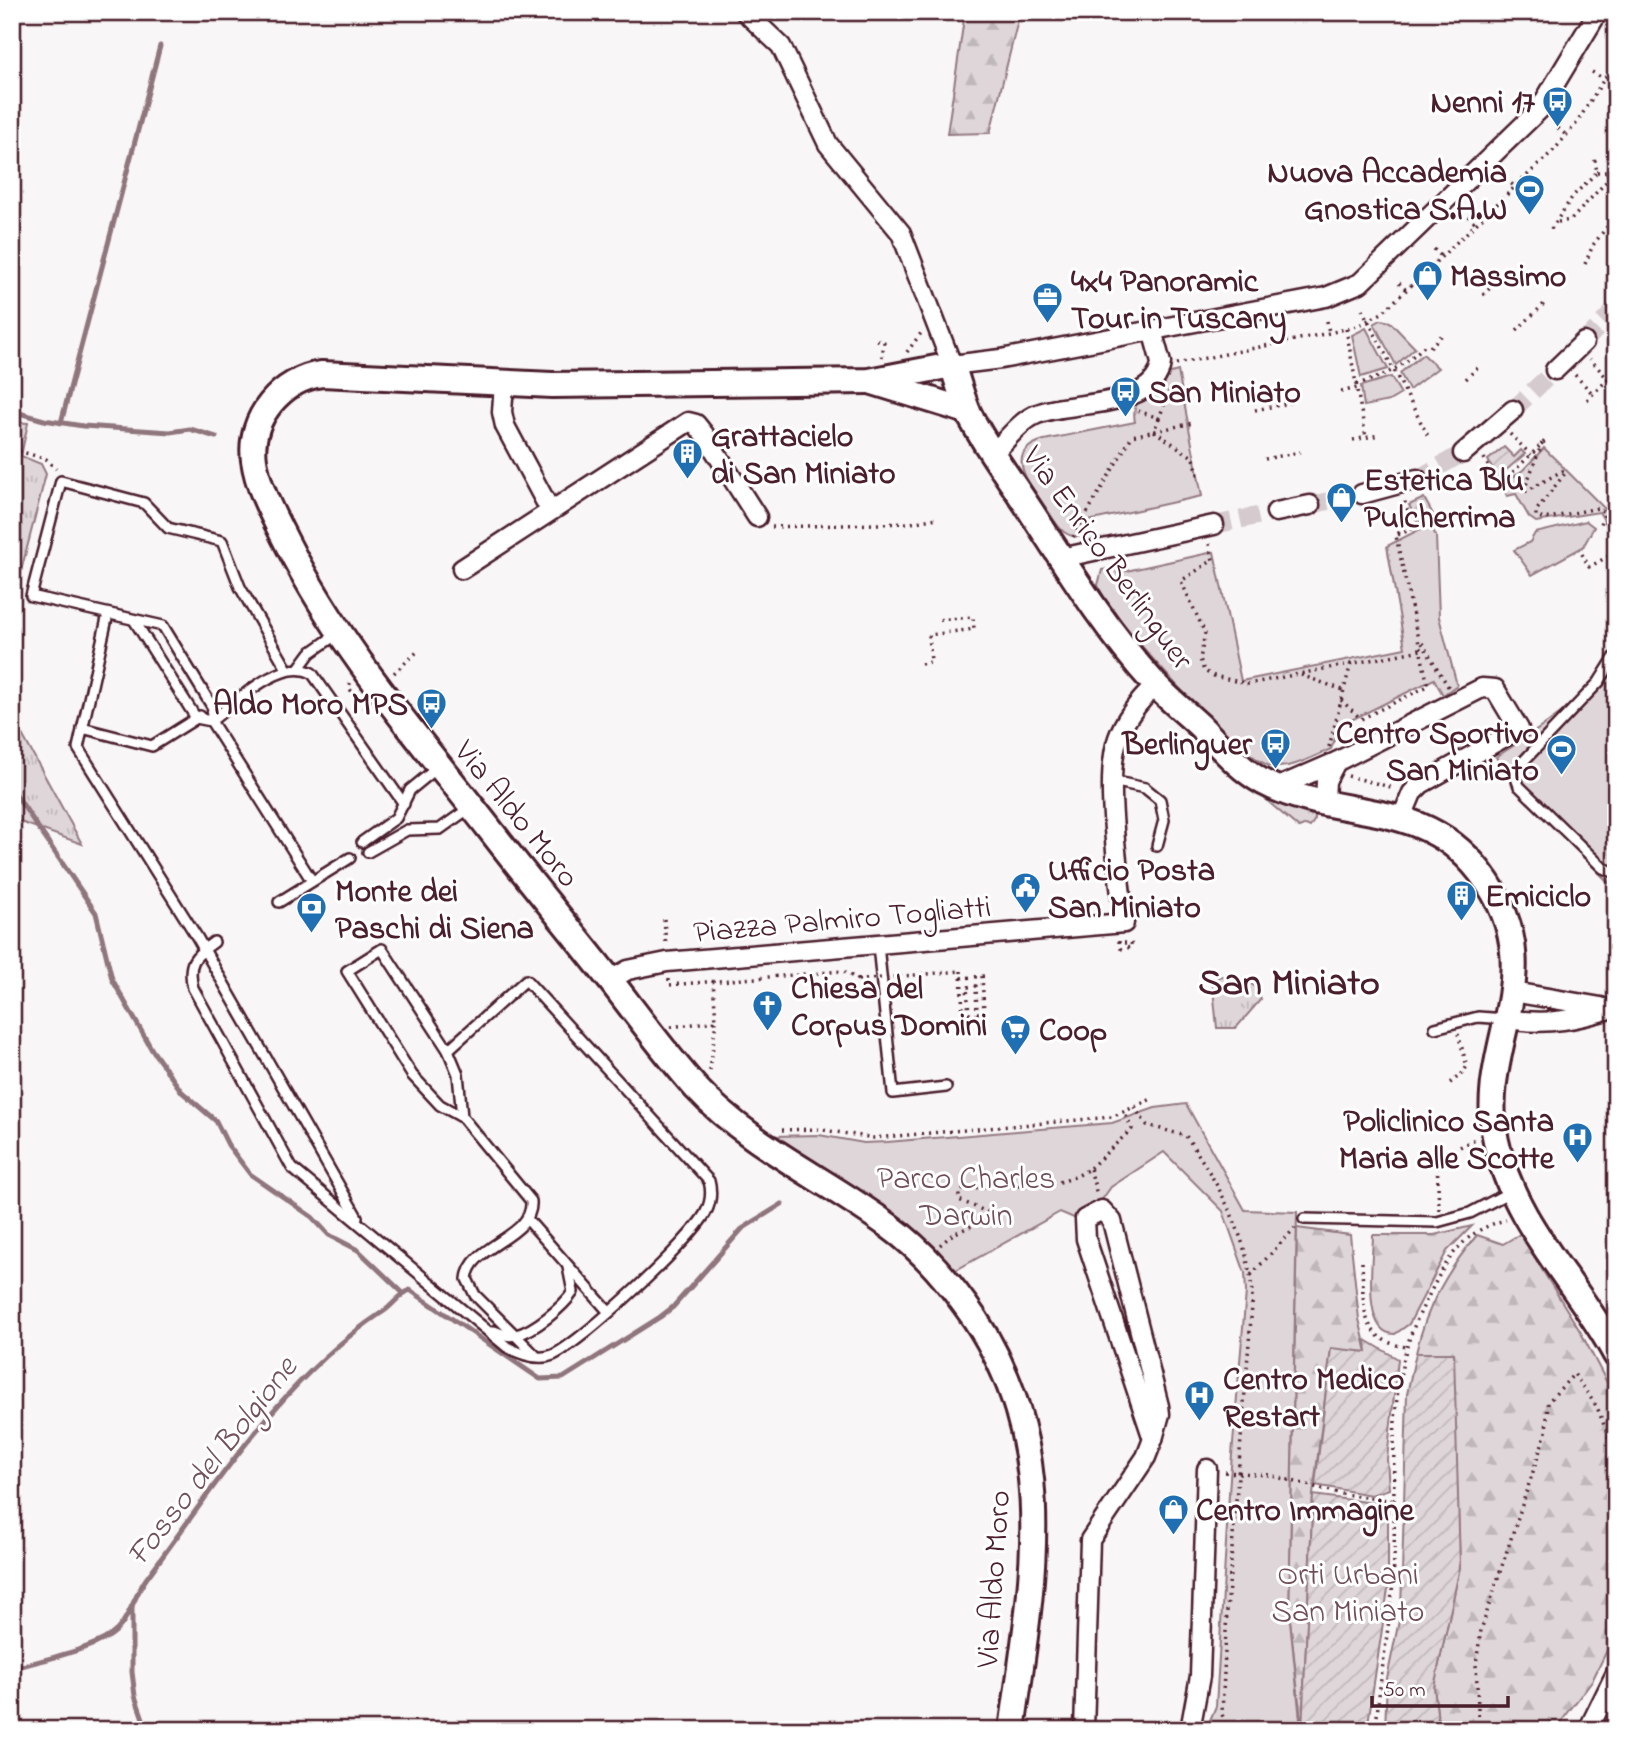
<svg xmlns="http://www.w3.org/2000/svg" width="1628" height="1742" font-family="'Indie Flower',sans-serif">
	<defs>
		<pattern id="grass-tufts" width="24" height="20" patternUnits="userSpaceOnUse" patternTransform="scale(1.75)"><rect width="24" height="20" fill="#ded6d9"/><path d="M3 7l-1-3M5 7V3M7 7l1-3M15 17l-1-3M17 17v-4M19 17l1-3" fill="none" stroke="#c0b7ba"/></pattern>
		<pattern id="forest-firs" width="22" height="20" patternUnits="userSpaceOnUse" patternTransform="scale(1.75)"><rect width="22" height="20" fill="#ded6d9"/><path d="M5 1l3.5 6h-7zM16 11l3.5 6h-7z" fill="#c0b7ba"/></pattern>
		<pattern id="garden-furrows" width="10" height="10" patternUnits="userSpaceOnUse" patternTransform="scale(1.75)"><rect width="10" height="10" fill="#ded6d9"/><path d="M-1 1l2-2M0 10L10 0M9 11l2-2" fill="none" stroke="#c0b7ba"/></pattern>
	</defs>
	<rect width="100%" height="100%" fill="#f8f6f7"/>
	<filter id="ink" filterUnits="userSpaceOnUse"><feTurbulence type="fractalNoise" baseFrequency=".0143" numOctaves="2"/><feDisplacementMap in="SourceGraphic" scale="14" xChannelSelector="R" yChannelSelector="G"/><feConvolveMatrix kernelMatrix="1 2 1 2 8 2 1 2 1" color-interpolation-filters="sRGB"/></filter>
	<g filter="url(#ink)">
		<!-- grass -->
		<g fill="url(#grass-tufts)" stroke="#947a82" stroke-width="2">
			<path d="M12 422 28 423 21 456 41 464 46 474 12 606Z"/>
			<path d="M12 716 82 844 12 819Z"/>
			<path d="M1268 796 1314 811 1315 819 1310 827 1306 825 1299 828 1265 799Z"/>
			<path d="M1234 974 1256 987 1261 999 1236 1028H1217L1212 978Z"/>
		</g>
		<!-- forest -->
		<g fill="url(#forest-firs)" stroke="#947a82" stroke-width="2">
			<path d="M965 12H1020L990 133 947 134Z"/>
			<path d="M1472 1226 1447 1251 1409 1324 1395 1334C1361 1335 1373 1259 1373 1235H1434Z"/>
			<path d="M1297 1228 1350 1235 1359 1319 1367 1352 1331 1349 1313 1495 1302 1730 1289 1610Z"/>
			<path d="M1520 1234 1580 1331 1616 1400V1632L1593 1679 1555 1730H1439L1434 1687 1460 1567 1455 1422 1416 1353C1426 1307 1447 1271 1477 1235L1503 1244Z"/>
		</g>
		<!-- park -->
		<g fill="#ded6d9" stroke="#947a82" stroke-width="2">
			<path d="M1381 320 1390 322 1415 348 1396 365 1374 324Z"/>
			<path d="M1366 328 1388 369 1361 377 1352 335Z"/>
			<path d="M1423 354 1438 368 1409 390 1400 373Z"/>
			<path d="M1178 371 1202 496 1088 521 1091 536C1081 537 1072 538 1064 532 1056 526 1050 513 1044 505 1029 483 1002 452 1044 440L1135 422C1129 391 1158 401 1167 374Z"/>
			<path d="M1391 377 1401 394 1389 401 1364 406 1361 386Z"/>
			<path d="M1544 448 1616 520 1605 522 1599 512 1536 522 1529 517 1516 494 1507 496 1502 485 1523 470Z"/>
			<path d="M1586 521 1594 527 1583 547 1532 575 1514 550 1530 542 1535 533Z"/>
			<path d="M1430 524 1436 536 1439 617 1457 685 1443 695 1434 679 1341 725 1331 749C1314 756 1289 771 1270 766 1237 756 1110 619 1098 585L1102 570 1116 568 1117 573 1214 552 1241 681 1405 648 1387 546Z"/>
			<path d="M1616 642V890L1516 789 1496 757C1539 729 1601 694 1616 642Z"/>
			<path d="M1186 1104 1245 1210 1297 1212 1289 1610 1301 1730H1206L1216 1706 1230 1478 1246 1292 1245 1273 1223 1211 1164 1152 1111 1187 1101 1201 1074 1218 1060 1212 956 1270 904 1222 774 1136 819 1135 864 1143 887 1142 1112 1123 1155 1108Z"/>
		</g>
		<!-- garden -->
		<g fill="url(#garden-furrows)" stroke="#947a82" stroke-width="2">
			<path d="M1504 447 1514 457 1521 450 1525 454 1497 478 1488 460Z"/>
			<path d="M1424 498 1434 516 1418 523 1409 505Z"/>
			<path d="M1366 1340 1398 1359 1387 1459 1389 1489 1371 1495 1315 1485 1331 1348 1367 1352Z"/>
			<path d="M1416 1353H1454L1460 1567 1434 1687 1439 1730H1385L1387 1678 1401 1611 1407 1394Z"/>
			<path d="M1313 1495 1388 1505V1589L1367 1730H1302Z"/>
		</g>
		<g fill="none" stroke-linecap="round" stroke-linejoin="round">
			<!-- stream -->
			<g stroke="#8f747b" stroke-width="5">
				<path d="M12 411 44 420 83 426 170 432 190 429 216 437"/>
				<path d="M61 423 160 46"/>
				<path d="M12 789 96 913 112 979 152 1050 182 1092 216 1121 228 1145 250 1174 312 1217 329 1235 358 1250 403 1293"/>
				<path d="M132 1606V1672L135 1696 147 1730"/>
				<path d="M12 1669C39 1660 99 1649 117 1630 130 1617 135 1594 146 1579 216 1485 282 1379 381 1313 392 1307 398 1295 410 1290L540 1379 563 1378 660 1317 673 1307 742 1229 782 1204"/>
			</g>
			<!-- street-tunnel -->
			<g stroke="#d5cbce" stroke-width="18" stroke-dasharray="18 9" stroke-linecap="butt">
				<path d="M1584 342 1616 309"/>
				<path d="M1513 410 1555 370"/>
				<path d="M1417 479 1463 453"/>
				<path d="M1310 505 1362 494"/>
				<path d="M1214 525 1276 512"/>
			</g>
			<defs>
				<g id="lane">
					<path d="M108 614 78 748 197 937 357 1217"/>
					<path d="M134 620 196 718 211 721C235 703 282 656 312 673L404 804"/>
					<path d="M1616 655 1599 682 1519 766 1515 775 1519 786 1603 868 1616 873"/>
					<path d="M299 668 310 653 337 634"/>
					<path d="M287 669 240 587 222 541 168 528 144 503 61 481 31 596 163 626 213 708 211 721 312 881"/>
					<path d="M82 728 152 746 200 716"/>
					<path d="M1112 781 1145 788 1160 800 1164 820 1157 846"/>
					<path d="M362 842 396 818 410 790 437 768"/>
					<path d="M368 852 407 830 440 829 471 807"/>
					<path d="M279 902 350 858"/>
					<path d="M214 942C194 956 187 963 193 988L292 1168 507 1347C520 1354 538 1361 553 1355 581 1343 692 1240 706 1212 711 1202 712 1192 709 1181L526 980 448 1050"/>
					<path d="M878 945 893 1093 946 1087"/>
					<path d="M1435 1028 1478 1017 1505 1019"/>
					<path d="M462 1117 458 1074 448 1050 382 949 347 971 412 1075 440 1105 462 1117 531 1201C534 1238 470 1244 467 1279L475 1295 535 1355"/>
					<path d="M527 1219 608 1311"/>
					<path d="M1304 1219 1437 1222 1470 1213 1512 1191"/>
					<path d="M494 1331C501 1334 508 1337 516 1335 534 1331 563 1307 573 1292L568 1267"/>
				</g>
				<g id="street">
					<path d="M745 12 781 46 828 144 901 233 952 365 1001 359 1326 297 1360 283 1539 110 1598 12"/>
					<path d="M1555 370 1584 342"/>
					<path d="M504 383 502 412 505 426 550 510"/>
					<path d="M993 453C1005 442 1019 423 1033 416 1064 399 1155 412 1161 363L1152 330"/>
					<path d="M1463 453 1513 410"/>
					<path d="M1362 494 1417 479"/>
					<path d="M1276 512 1310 505"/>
					<path d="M1061 558 1214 525"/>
					<path d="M462 569 688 422 696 424 704 434 757 517"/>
					<path d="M1276 788 1336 762 1482 688 1495 689 1519 729 1421 784 1412 793 1402 817"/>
					<path d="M1325 801 1326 781 1336 762"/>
					<path d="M610 980 628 970 667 962 1124 923C1120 877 1103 779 1118 738 1125 718 1140 700 1156 685"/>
					<path d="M1513 992 1601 1007"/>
					<path d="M1509 1019C1547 1026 1579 1019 1616 1007"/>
					<path d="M1102 1210 1112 1221 1159 1406 1160 1414 1153 1439 1086 1239 1085 1219Z"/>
					<path d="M1084 1730 1090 1540 1146 1457 1153 1439"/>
					<path d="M1190 1730 1200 1676 1207 1469"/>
					<path d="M1588 1730 1616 1673"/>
				</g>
				<g id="secondary">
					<path d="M873 382 967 411"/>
					<path d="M1012 1730C1032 1585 1061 1449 975 1319 950 1283 925 1252 889 1226 826 1179 750 1146 696 1088 665 1053 638 1016 610 980 570 929 528 879 488 827 416 735 340 648 287 543 274 517 258 489 254 460 248 418 282 379 322 374L552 385 869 381 952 365C958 381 962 399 969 414 986 448 1011 480 1032 513 1069 570 1106 630 1153 682 1167 698 1184 711 1200 726 1219 745 1239 769 1263 782 1337 822 1421 795 1480 872 1557 973 1475 1044 1496 1141 1513 1224 1578 1283 1616 1355"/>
				</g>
			</defs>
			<!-- lane casing -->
			<use href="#lane" stroke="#4a1f2b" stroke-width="14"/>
			<!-- street casing -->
			<use href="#street" stroke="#4a1f2b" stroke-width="23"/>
			<!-- secondary casing -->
			<use href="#secondary" stroke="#4a1f2b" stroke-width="30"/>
			<!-- path -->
			<g stroke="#4a1f2b" stroke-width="3.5" stroke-dasharray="2 5" stroke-linecap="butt">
				<path d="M1592 72 1604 79"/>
				<path d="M1558 128 1567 136"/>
				<path d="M1597 172H1612"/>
				<path d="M1506 179 1515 187"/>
				<path d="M1468 216 1476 224"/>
				<path d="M1558 222 1571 220 1605 183 1616 166"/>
				<path d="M1551 229 1573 196 1597 172 1594 155"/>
				<path d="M1434 249 1442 257"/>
				<path d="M1585 264 1593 245 1616 215"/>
				<path d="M1399 283 1407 291"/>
				<path d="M1483 295 1511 267"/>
				<path d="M1362 309 1428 436"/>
				<path d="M1327 321 1329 333"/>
				<path d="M1346 329 1366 438"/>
				<path d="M1284 330 1286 341"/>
				<path d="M1517 330 1545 303"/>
				<path d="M877 340 884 342 882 357"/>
				<path d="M1430 347 1443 334"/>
				<path d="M907 352 921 333"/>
				<path d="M1176 364 1329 333 1357 326 1382 313 1555 149 1576 124 1616 60"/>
				<path d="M1575 375 1593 394"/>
				<path d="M1466 379 1478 367"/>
				<path d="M1356 384C1386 377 1405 365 1427 343"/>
				<path d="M1341 392 1357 388"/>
				<path d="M1587 400 1608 379 1590 359"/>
				<path d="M1255 410 1290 403"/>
				<path d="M1138 411 1159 418 1170 390"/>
				<path d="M1159 418 1154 431 1194 458 1198 474 1203 473"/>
				<path d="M1510 434 1531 455"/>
				<path d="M1353 440 1379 435"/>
				<path d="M1542 443 1523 493 1562 471 1566 472 1536 511V516L1544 519 1598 508 1605 513 1601 524 1616 522"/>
				<path d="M12 449 46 459 56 469"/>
				<path d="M1484 458 1497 484"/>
				<path d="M1265 459 1300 452"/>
				<path d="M1484 492 1512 473 1545 441"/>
				<path d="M772 527 911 523 937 518"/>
				<path d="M1398 535 1438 517"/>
				<path d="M1073 537 1132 436 1193 423"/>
				<path d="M1209 544 1213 560 1181 581 1205 633 1200 659 1204 671 1214 676 1248 684 1421 650"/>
				<path d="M1582 554 1589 567 1616 552"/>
				<path d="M1422 643 1449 688"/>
				<path d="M921 664 931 662 929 635 974 629 973 617 937 620"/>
				<path d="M394 673 417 652"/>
				<path d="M1301 675 1343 690"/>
				<path d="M350 683 349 688 369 713"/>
				<path d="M1341 700 1361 719 1428 686 1396 536 1410 520 1404 499"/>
				<path d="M1329 747 1351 663"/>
				<path d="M1348 776 1394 788"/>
				<path d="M664 919 666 945"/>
				<path d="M1119 941V943H1131L1132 947 1121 949V952"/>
				<path d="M961 971 963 1015"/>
				<path d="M961 978 985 976"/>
				<path d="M669 979V985L843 971 858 980"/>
				<path d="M963 1015H969L967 987 976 986 977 1013H984L982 976"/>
				<path d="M671 1027 716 1021 713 981"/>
				<path d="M710 1071 716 1021"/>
				<path d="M1450 1083 1463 1073 1467 1066 1458 1034"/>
				<path d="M1134 1107 1147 1125 1186 1136C1219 1184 1254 1245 1252 1306L1227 1610 1222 1714 1227 1730"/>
				<path d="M782 1130 817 1129 874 1138 1112 1117 1154 1098"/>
				<path d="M1090 1168 1132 1129 1124 1112"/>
				<path d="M1439 1210 1437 1159 1475 1139"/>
				<path d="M940 1245 953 1234 990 1218 987 1212 959 1200V1194L963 1190C1005 1180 1052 1196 1090 1168L1097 1195"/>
				<path d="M1362 1262C1364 1301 1357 1341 1407 1347"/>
				<path d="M1251 1275 1295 1228"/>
				<path d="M1225 1472 1269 1475 1342 1494 1395 1501"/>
				<path d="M1376 1730C1379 1680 1389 1631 1393 1582 1398 1503 1385 1419 1408 1343 1414 1324 1423 1307 1432 1289 1449 1255 1467 1229 1506 1220"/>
				<path d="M1479 1730 1476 1664 1481 1630 1546 1432 1548 1402 1574 1374 1597 1407 1609 1438 1616 1446"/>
			</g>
			<!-- lane -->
			<use href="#lane" stroke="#fff" stroke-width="9"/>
			<!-- street -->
			<use href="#street" stroke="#fff" stroke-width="18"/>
			<!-- secondary -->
			<use href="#secondary" stroke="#fff" stroke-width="24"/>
			<!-- path-bridge -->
			<path stroke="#4a1f2b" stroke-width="3.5" stroke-dasharray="2 5" stroke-linecap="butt" d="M858 980 961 971"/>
		</g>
	</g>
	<!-- icons -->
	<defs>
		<symbol id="bus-pin" viewBox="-11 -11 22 30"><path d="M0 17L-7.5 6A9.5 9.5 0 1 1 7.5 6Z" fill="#1f6fb2" stroke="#fff"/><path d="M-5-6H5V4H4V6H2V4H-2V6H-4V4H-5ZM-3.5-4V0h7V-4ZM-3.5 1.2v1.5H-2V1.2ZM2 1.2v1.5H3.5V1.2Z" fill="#fff"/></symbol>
		<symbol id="stadium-pin" viewBox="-11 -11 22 30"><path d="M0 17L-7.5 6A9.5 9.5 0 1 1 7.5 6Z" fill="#1f6fb2" stroke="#fff"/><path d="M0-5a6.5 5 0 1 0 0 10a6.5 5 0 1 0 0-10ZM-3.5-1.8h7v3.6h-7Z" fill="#fff"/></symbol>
		<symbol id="shop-pin" viewBox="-11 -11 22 30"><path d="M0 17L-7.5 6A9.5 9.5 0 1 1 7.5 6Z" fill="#1f6fb2" stroke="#fff"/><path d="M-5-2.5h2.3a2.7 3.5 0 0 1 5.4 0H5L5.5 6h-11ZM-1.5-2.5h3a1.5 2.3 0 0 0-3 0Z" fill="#fff"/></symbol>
		<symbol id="office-pin" viewBox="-11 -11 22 30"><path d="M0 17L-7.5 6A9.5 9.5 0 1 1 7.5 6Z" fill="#1f6fb2" stroke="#fff"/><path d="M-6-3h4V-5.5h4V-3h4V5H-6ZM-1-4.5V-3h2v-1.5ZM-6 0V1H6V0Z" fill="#fff"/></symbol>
		<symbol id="building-pin" viewBox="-11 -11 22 30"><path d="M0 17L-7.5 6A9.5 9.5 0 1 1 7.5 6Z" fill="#1f6fb2" stroke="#fff"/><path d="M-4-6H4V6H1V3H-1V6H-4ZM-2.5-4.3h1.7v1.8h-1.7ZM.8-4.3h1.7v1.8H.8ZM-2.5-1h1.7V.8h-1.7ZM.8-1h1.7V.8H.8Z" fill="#fff"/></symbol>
		<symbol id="civic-pin" viewBox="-11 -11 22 30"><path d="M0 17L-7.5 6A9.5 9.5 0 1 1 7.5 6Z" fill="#1f6fb2" stroke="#fff"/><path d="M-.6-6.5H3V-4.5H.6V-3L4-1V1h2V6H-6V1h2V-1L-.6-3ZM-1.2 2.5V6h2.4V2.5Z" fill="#fff"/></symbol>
		<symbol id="bank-pin" viewBox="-11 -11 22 30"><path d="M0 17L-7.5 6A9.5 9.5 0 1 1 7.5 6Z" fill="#1f6fb2" stroke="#fff"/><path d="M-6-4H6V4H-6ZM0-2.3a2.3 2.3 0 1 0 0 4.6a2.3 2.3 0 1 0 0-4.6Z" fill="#fff"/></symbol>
		<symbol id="church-pin" viewBox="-11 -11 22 30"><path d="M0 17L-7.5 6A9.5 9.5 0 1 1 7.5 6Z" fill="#1f6fb2" stroke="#fff"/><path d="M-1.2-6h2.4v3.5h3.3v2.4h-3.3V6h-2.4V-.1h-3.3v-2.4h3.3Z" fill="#fff"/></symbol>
		<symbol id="supermarket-pin" viewBox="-11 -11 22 30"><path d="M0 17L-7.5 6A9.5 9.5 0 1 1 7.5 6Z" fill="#1f6fb2" stroke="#fff"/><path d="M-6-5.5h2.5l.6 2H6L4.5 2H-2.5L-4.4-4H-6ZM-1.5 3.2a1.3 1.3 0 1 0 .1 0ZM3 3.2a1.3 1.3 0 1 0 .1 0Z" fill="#fff"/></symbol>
		<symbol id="hospital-pin" viewBox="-11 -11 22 30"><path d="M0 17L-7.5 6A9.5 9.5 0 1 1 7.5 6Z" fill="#1f6fb2" stroke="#fff"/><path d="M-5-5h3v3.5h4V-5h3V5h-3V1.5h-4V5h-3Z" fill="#fff"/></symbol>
	</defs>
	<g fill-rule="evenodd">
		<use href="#bus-pin" x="1540" y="84" width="35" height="47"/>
		<use href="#stadium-pin" x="1512" y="172" width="35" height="47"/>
		<use href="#shop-pin" x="1410" y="258" width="35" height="47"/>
		<use href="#office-pin" x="1030" y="280" width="35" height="47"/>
		<use href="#bus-pin" x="1108" y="374" width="35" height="47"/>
		<use href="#building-pin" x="670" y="436" width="35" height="47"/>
		<use href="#shop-pin" x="1324" y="480" width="35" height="47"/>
		<use href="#bus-pin" x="414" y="686" width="35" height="47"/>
		<use href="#bus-pin" x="1258" y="726" width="35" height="47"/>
		<use href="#stadium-pin" x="1544" y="732" width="35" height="47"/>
		<use href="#civic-pin" x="1008" y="870" width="35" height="47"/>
		<use href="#building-pin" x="1444" y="878" width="35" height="47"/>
		<use href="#bank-pin" x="294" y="890" width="35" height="47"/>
		<use href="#church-pin" x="750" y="988" width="35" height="47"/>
		<use href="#supermarket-pin" x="998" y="1012" width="35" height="47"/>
		<use href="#hospital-pin" x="1560" y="1120" width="35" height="47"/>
		<use href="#hospital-pin" x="1182" y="1378" width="35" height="47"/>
		<use href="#shop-pin" x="1156" y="1492" width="35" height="47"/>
	</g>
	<g text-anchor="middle" stroke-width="6" stroke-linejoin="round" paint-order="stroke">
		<!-- poi labels -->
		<g font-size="32" font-weight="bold" fill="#4a1f2b" stroke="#fff" text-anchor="start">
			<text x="1535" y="112" text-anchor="end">Nenni 17</text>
			<text x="1507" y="182" text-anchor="end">Nuova Accademia<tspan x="1507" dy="37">Gnostica S.A.W</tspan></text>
			<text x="1450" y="286">Massimo</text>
			<text x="1071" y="291">4x4 Panoramic<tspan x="1071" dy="37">Tour in Tuscany</tspan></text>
			<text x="1148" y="402">San Miniato</text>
			<text x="711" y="446">Grattacielo<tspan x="711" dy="37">di San Miniato</tspan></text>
			<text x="1364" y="490">Estetica Blu<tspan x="1364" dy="37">Pulcherrima</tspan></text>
			<text x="408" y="714" text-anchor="end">Aldo Moro MPS</text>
			<text x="1539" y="743" text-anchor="end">Centro Sportivo<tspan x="1539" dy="37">San Miniato</tspan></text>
			<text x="1252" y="754" text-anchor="end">Berlinguer</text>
			<text x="1048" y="880">Ufficio Posta<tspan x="1048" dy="37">San Miniato</tspan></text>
			<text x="335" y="901">Monte dei<tspan x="335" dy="37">Paschi di Siena</tspan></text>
			<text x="1485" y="906">Emiciclo</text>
			<text x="791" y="998">Chiesa del<tspan x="791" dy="37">Corpus Domini</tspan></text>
			<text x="1039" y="1040">Coop</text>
			<text x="1554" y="1131" text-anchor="end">Policlinico Santa<tspan x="1554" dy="37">Maria alle Scotte</tspan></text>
			<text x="1223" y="1389">Centro Medico<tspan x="1223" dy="37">Restart</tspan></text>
			<text x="1196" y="1520">Centro Immagine</text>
		</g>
		<!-- street labels -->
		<g font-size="32" fill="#4a1f2b" stroke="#fff">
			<text transform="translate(1109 557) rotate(54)" y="11">Via Enrico Berlinguer</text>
			<text transform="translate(518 813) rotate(51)" y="11">Via Aldo Moro</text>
			<text transform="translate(842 918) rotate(-5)" y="11">Piazza Palmiro Togliatti</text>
			<text transform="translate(992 1579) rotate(-86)" y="11">Via Aldo Moro</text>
		</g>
		<!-- park labels -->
		<g font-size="32" fill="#6f4d56" stroke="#fff">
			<text x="966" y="1188">Parco Charles<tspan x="966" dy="37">Darwin</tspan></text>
			<text x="1348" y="1584">Orti Urbani<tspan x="1348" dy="37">San Miniato</tspan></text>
		</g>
		<!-- water labels -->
		<g font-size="33" font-style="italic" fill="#72515a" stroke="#fff">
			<text transform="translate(210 1460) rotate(-52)" y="12">Fosso del Bolgione</text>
		</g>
		<!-- district labels -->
		<g font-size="38" font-weight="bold" fill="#4a1f2b" stroke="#fff">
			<text x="1289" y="994">San Miniato</text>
		</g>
	</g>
	<!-- margin -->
	<rect width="1628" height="1742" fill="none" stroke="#fff" stroke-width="42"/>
	<rect x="21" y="21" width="1586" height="1700" fill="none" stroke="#4a1f2b" stroke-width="2.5" filter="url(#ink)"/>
	<!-- scale -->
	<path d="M1372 1696v10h136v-10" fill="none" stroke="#4a1f2b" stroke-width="3.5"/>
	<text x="1383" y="1696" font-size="21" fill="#4a1f2b" stroke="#ffffff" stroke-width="5" paint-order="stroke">50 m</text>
</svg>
